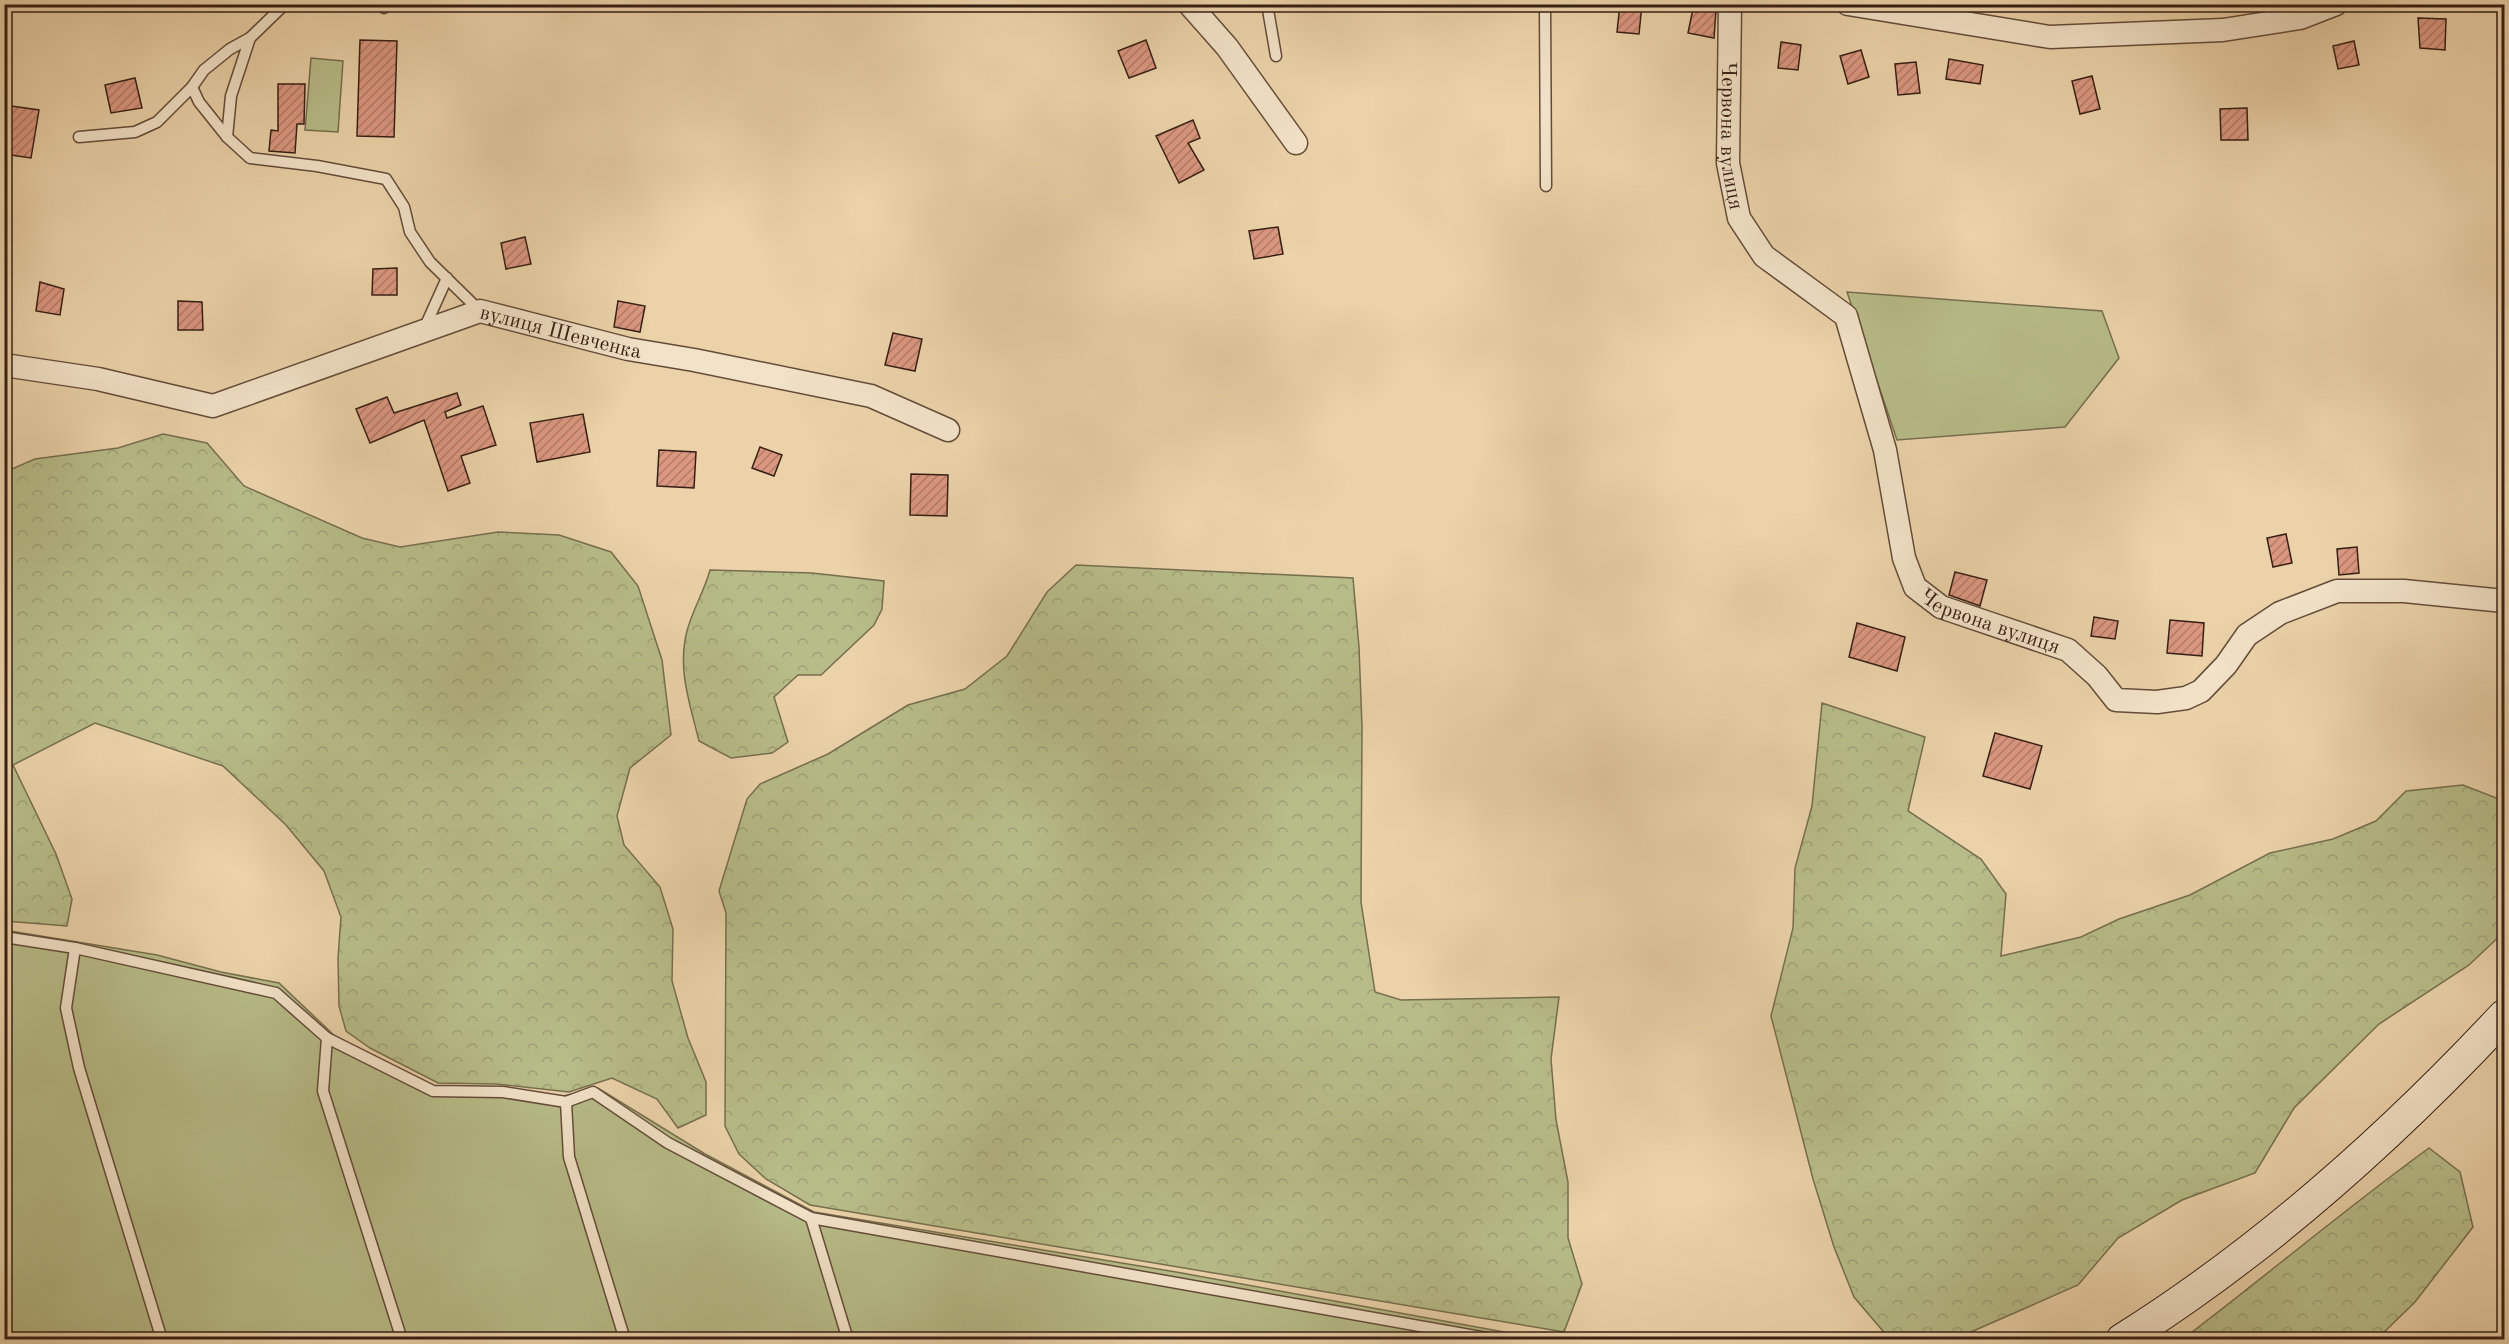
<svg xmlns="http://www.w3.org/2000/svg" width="2509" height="1344" font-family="'Old Standard TT',serif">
	<defs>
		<pattern id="forest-crowns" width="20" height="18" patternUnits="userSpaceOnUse" patternTransform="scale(1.5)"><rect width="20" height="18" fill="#b7bc88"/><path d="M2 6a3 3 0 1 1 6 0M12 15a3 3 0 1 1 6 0" fill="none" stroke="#9ea174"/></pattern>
		<pattern id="building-hatch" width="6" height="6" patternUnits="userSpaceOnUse" patternTransform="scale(1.5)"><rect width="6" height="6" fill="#db9780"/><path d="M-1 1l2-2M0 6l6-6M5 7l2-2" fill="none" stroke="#b27b68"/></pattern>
	</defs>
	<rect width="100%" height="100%" fill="#ebd2a9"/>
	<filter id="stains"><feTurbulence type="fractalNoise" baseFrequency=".00333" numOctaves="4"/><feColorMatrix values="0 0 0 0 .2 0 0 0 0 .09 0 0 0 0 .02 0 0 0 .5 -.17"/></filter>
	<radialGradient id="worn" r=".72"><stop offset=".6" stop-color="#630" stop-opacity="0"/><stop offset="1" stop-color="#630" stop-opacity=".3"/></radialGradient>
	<!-- green -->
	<g fill="#b7bc88" stroke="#776e4e" stroke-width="1.5">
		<path d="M311 58 343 61 338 132 305 130Z"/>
		<path d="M1847 292 2102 311 2119 358 2065 427 1897 440Z"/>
		<path d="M4 930 157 955 221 972 279 983 338 1039 434 1088 559 1097 598 1088 705 1154 814 1212 1176 1272 1542 1339H5Z"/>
	</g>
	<!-- forest -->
	<g fill="url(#forest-crowns)" stroke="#776e4e" stroke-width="1.5">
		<path d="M163 434 207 443 244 486 362 538 400 547 498 532 559 535 611 552 638 586 662 660 671 735 630 768 617 816 624 845 660 887 673 929 672 981 688 1038 706 1082V1115L678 1128 657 1099 612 1078 569 1092 496 1084 438 1083 370 1048 346 1031 339 1006 338 958 341 917 324 871 286 825 223 766 95 723 13 765 56 854 72 899 67 926 5 921V472L35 459 118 448Z"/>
		<path d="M1076 565 1353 578 1359 647 1362 727 1361 902 1375 992 1401 1000 1559 997 1551 1059 1556 1120 1568 1182V1238L1582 1284 1564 1332 810 1205 766 1179 739 1154 725 1126 726 913 719 891 747 799 760 784 828 754 908 705 965 689 1007 656 1047 592Z"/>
		<path d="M710 570 812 573 884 581 882 609 874 625 821 675H798L774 697 788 742 772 753 731 758 699 741C690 704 677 669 687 631 692 611 704 592 710 570Z"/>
		<path d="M1822 703 1925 737 1908 811 1981 859 2006 894 2001 956 2081 937 2119 919 2190 895 2270 853 2333 839 2376 821 2406 791 2463 785 2504 801V932L2469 965 2379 1024 2294 1108 2255 1173 2182 1200 2118 1238 2078 1285 1955 1339H1895L1888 1337 1854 1297 1834 1247 1813 1179 1771 1016 1793 928 1795 868 1812 806Z"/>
		<path d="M2429 1148 2460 1172 2473 1227 2415 1302 2377 1339H2183C2266 1276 2345 1209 2429 1148Z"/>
	</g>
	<!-- building -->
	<g fill="url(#building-hatch)" stroke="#371f14" stroke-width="1.5">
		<path d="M1620 4H1642L1639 34 1617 32Z"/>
		<path d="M1694 4 1716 10 1714 38 1688 33Z"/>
		<path d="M2418 18 2446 19 2445 50 2420 48Z"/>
		<path d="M360 40 397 41 394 137 357 136Z"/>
		<path d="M1146 40 1156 68 1129 78 1118 51Z"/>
		<path d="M2354 41 2359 65 2338 69 2333 46Z"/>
		<path d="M1781 42 1801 45 1798 70 1778 68Z"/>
		<path d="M1861 50 1869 77 1848 84 1840 56Z"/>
		<path d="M1949 59 1983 65 1980 84 1946 79Z"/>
		<path d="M1916 62 1920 93 1898 95 1895 64Z"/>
		<path d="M2092 76 2100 109 2080 114 2072 81Z"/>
		<path d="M135 78 142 108 111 113 105 85Z"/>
		<path d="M278 84H305L304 124H297L295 153 269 151 271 130 278 131Z"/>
		<path d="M4 105 39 110 31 158 4 154Z"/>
		<path d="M2247 108 2248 140H2221L2220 109Z"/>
		<path d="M1193 120 1200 138 1188 143 1204 170 1179 183 1156 136Z"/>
		<path d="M1278 227 1283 254 1254 259 1249 231Z"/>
		<path d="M525 237 531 264 506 269 501 243Z"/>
		<path d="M397 268V295H372L373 269Z"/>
		<path d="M40 282 64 289 60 315 36 311Z"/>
		<path d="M178 301 202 302 203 330H178Z"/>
		<path d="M618 301 645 306 640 332 614 327Z"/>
		<path d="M893 333 922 339 915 371 885 365Z"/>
		<path d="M457 393 461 405 445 412 447 418 483 406 496 445 461 456 470 483 448 491 424 420 370 443 356 409 387 397 394 413Z"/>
		<path d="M583 414 590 452 537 462 530 423Z"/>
		<path d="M760 447 782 455 774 476 752 468Z"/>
		<path d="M659 450 696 452 694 488 657 486Z"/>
		<path d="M911 474 948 475 947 516 910 515Z"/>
		<path d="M2286 534 2292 563 2273 567 2267 538Z"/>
		<path d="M2357 547 2359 573 2339 575 2337 549Z"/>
		<path d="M1955 572 1987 580 1980 606 1949 595Z"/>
		<path d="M2094 617 2118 621 2115 639 2091 636Z"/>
		<path d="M2170 620 2204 623 2202 656 2167 653Z"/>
		<path d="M1857 623 1905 637 1897 671 1849 657Z"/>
		<path d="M1995 733 2042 746 2030 789 1983 776Z"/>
	</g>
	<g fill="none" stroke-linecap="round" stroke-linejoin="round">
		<defs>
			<g id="lane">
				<path d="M285 4 250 38 231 96 227 137 250 158 317 166 386 179 404 207 410 232 430 262 480 311"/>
				<path d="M1267 4 1276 56"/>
				<path d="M1545 4 1546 186"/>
				<path d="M384 8V4"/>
				<path d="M192 87 199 102 227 137"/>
				<path d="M79 137 135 132 157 122 192 87 204 70 230 49 250 38"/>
				<path d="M424 329 447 278"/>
				<path d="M4 937 75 948 276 993 327 1038 433 1091 503 1092 566 1102 593 1092 668 1143 811 1218 1498 1340"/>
				<path d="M75 948 66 1008 79 1068 162 1340"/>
				<path d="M327 1038 323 1091 402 1340"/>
				<path d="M566 1102 569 1157 625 1340"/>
				<path d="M811 1218 848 1340"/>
			</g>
			<g id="street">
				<path d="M1189 4 1227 47 1296 143"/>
				<path id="s1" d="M1730 4 1728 163 1739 218 1764 256 1846 316 1885 450 1904 558 1915 587 1941 607 2068 650 2097 676 2116 700 2157 702 2186 698 2201 691 2226 665 2247 635 2280 613 2337 591H2404L2504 601"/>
				<path d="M1848 4 2050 37 2223 30 2300 18 2336 4"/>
				<path id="s2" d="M4 365 98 379 213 406 480 311 628 349 694 360 871 396 948 430"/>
			</g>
			<path id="secondary" d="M2122 1340C2264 1251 2390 1138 2504 1016"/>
		</defs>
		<!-- lane casing -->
		<use href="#lane" stroke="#644c39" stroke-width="13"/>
		<!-- street casing -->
		<use href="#street" stroke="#644c39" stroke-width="25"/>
		<!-- secondary casing -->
		<use href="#secondary" stroke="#371f14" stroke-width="34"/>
		<!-- lane -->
		<use href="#lane" stroke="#f2e2c7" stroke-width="10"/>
		<!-- street -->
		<use href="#street" stroke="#f2e2c7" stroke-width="22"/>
		<!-- secondary -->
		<use href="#secondary" stroke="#f2e2c7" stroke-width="32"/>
	</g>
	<g text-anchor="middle" stroke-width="5" stroke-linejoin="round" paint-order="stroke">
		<!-- street labels -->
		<g font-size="21" fill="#371f14" stroke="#f2e2c7">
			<text dy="7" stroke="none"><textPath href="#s1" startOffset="132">Червона вулиця</textPath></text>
			<text dy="7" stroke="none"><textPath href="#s2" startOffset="580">вулиця Шевченка</textPath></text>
			<text dy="7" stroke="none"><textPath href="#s1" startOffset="726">Червона вулиця</textPath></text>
		</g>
	</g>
	<!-- margin -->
	<rect width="2509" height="1344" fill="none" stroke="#ebd2a9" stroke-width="24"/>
	<rect x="6" y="6" width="2497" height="1332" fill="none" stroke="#371f14" stroke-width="3"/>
	<rect x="12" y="12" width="2485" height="1320" fill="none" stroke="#371f14" stroke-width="1.5"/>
	<rect width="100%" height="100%" filter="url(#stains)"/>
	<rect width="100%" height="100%" fill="url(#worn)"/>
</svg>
